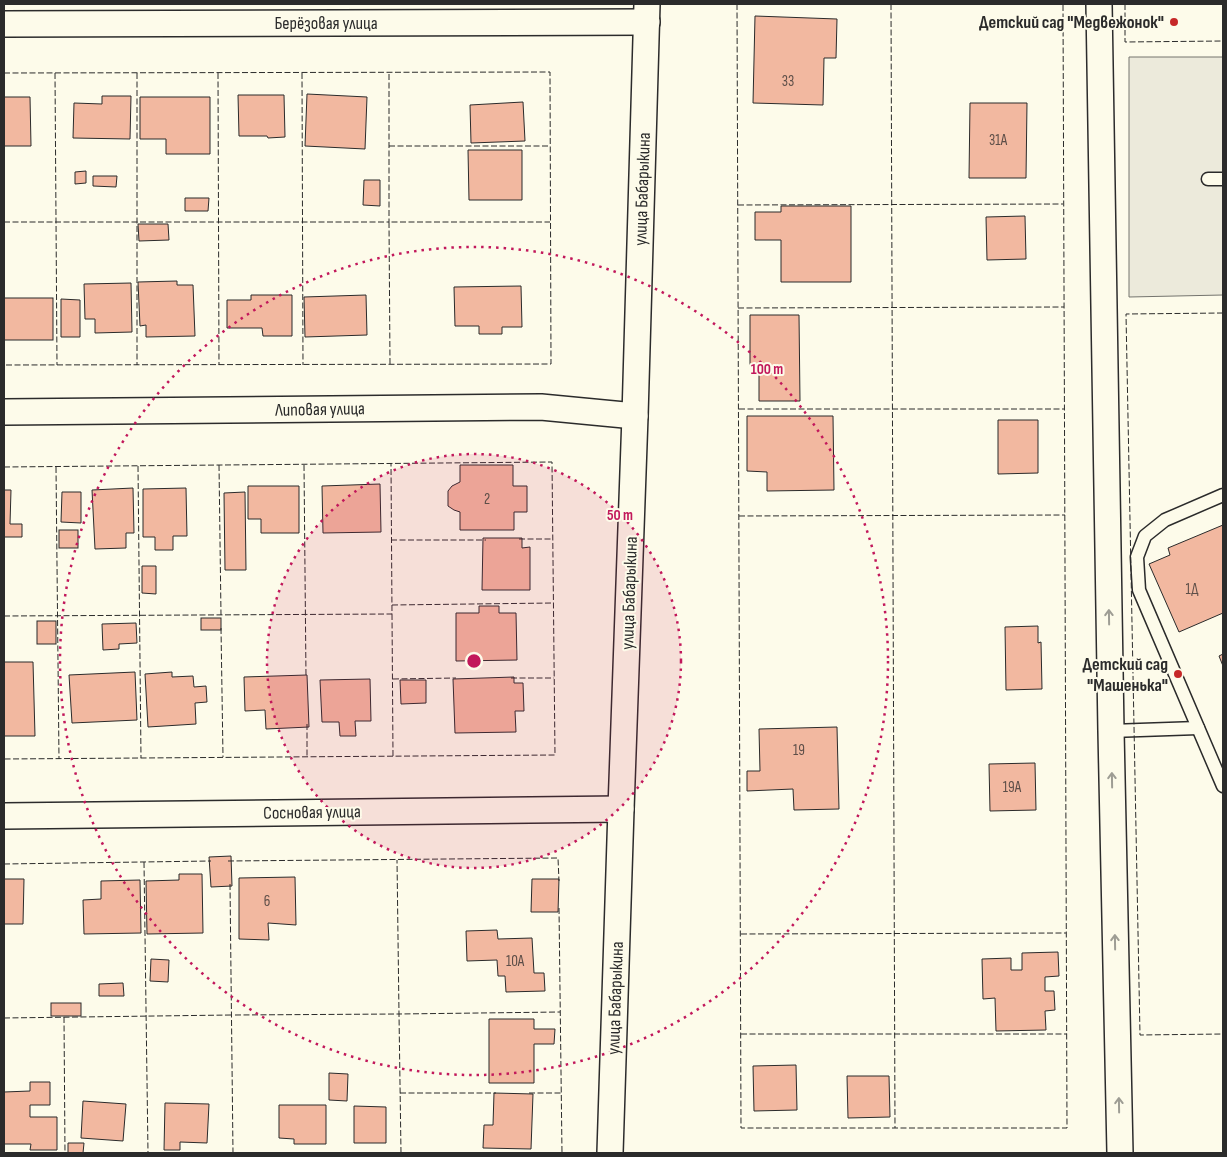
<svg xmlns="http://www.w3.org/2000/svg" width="1227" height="1157" font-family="'Sofia Sans Condensed',sans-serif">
	<rect width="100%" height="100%" fill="#fdfbea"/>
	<!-- parking -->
	<path fill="#eceadb" stroke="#74746e" d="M1129 57H1223V295L1129 297Z"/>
	<!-- building -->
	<g fill="#f2b8a0" stroke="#2b2b2b">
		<path d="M755 16 837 19 836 58H824L823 105 753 103Z"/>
		<path d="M307 94 367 97 365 149 305 146Z"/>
		<path d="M238 95H284L285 137 268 138 267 136H239Z"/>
		<path d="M102 96H131L130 139 73 138 74 103 102 104Z"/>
		<path d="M4 97H30L31 146H4Z"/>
		<path d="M140 97H210V154H166V139H140Z"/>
		<path d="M523 102 525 141 471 143 470 105Z"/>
		<path d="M970 103H1027L1026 178H969Z"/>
		<path d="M468 150H522V200H469Z"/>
		<path d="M86 171V183L75 184V172Z"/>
		<path d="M93 176H117L116 187 93 186Z"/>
		<path d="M364 180H380V206L363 205Z"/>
		<path d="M185 198H209L208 211H185Z"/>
		<path d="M781 206H851V282H781V240H755V212H781Z"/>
		<path d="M1025 216 1026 259 987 260 986 217Z"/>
		<path d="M138 224H168L169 240 139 241Z"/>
		<path d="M177 281V285H193L195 336 146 337V325L140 326 138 282Z"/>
		<path d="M131 283 132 332 95 333V319H85L84 284Z"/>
		<path d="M521 286 522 327H502V334H479V326H455L454 287Z"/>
		<path d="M251 295H292V336H263L262 328H227V300H251Z"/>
		<path d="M366 295 367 335 305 337 304 297Z"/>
		<rect x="4" y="298" width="49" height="42"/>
		<path d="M61 299 80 300V337H61Z"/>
		<path d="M750 315H799L800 401H759V365H750Z"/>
		<path d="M747 416H833L834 490 767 491V472L747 471Z"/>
		<path d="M998 420H1038V473L998 474Z"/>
		<path d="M460 465H513V486H527V512H514V530H460V512L454 510 448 506V491L452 486 460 482Z"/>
		<path d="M380 484 381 532 323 533 322 486Z"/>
		<path d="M248 486H299V533H261V519H248Z"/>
		<path d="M133 488 134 533H126V548L95 549 92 490Z"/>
		<path d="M186 488 187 536H173V550H155V537H143V489Z"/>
		<path d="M4 490H11L10 524H22V537H4Z"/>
		<path d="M62 492H81V523L61 522Z"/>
		<path d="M245 492 246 570H225L224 493Z"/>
		<path d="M1223 525V613L1179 632 1149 564 1170 555 1168 548Z"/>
		<rect x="59" y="530" width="19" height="18"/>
		<path d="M483 538H522V548L530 547V590H482Z"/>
		<path d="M142 566H156V594L142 593Z"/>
		<path d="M479 606H499V613H516L517 660 456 661V613H479Z"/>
		<rect x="201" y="618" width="20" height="12"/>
		<rect x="37" y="621" width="19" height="23"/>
		<path d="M136 623 137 643 119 644V649L103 650 102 624Z"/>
		<path d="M1038 626V643L1041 642 1042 689 1006 690 1005 627Z"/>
		<path d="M1223 654V666L1219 656Z"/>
		<path d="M4 662H33L35 736H4Z"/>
		<path d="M135 672 137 720 72 723 69 675Z"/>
		<path d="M172 672V677L193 676 194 687 206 686 207 702 195 703 196 724 148 727 145 674Z"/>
		<path d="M307 675 309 727 266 729 265 710 245 711 244 677Z"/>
		<path d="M514 677V683H523L524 711H515L516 732 455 733 453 679Z"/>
		<path d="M370 679 371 721H355L356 736H340L339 722H322L320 680Z"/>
		<path d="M400 680H426V703L401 704Z"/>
		<path d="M837 727 839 809 794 810 793 789 747 791V771H760L759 729Z"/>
		<path d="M1035 763 1036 810 990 811 989 764Z"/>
		<path d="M231 856 232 886 211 887 209 857Z"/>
		<path d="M179 874H202L203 933 147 934 146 881 179 880Z"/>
		<path d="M295 877 296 925 268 923 269 940 239 939V878Z"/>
		<path d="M4 879H24L23 924H4Z"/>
		<path d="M532 879H559L558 912H531Z"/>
		<path d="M140 880 141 933 84 934 83 900 101 899V881Z"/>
		<path d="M497 930 498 939 532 938 534 973H544L545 991 506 992 505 976H498L497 960 467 961 466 931Z"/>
		<path d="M1058 952 1059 976 1045 977V991H1054L1055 1010 1045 1011 1046 1030 996 1031 995 998 983 999 982 959 1011 958V970H1022V953Z"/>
		<path d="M151 959 169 960 168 982 150 981Z"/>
		<path d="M123 983 124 996H99V984Z"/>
		<rect x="51" y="1003" width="30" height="13"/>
		<path d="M489 1019H534V1029H555L554 1044H534V1083H489Z"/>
		<path d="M796 1065 797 1110 754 1111 753 1066Z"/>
		<path d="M329 1073 348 1074 347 1101 329 1100Z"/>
		<path d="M847 1076H889L890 1117 848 1118Z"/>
		<path d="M30 1082H50V1105H30V1117H57V1150H30L31 1144H4V1092L30 1091Z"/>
		<path d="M494 1093 533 1094 531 1149 483 1148 484 1125H493Z"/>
		<path d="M83 1101 126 1104 123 1141 81 1138Z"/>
		<path d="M165 1103 209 1104 207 1143 180 1142V1150H164Z"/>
		<path d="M279 1105H326V1144H294V1139L279 1138Z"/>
		<path d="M354 1106 386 1107V1143H354Z"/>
		<path d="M68 1143H84L83 1153H68Z"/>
	</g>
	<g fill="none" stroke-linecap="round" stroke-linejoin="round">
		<defs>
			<g id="lane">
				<path d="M1208 179H1223"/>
				<path d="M1223 495 1165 520 1145 536 1137 557 1139 590 1223 786"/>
				<path d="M1111 731 1198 728"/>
			</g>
			<g id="street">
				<path d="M1099 4 1111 731 1120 1153"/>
				<path d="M4 24 647 22"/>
				<path d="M4 412 541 407 635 416"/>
				<path d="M4 816 621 809"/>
				<path d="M610 1153 621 809 635 416 647 4"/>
			</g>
		</defs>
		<!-- lane casing -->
		<use href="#lane" stroke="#2b2b2b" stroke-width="15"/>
		<!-- street casing -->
		<use href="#street" stroke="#2b2b2b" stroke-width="28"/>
		<!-- lane -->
		<use href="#lane" stroke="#fdfbea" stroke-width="12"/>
		<!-- street -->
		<use href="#street" stroke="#fdfbea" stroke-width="25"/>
		<!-- fence -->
		<g stroke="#2b2b2b" stroke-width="1" stroke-dasharray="6 2.5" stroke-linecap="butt">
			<path d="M737 4 741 1128H1067L1063 4"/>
			<path d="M891 4 895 1128"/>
			<path d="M1125 4V42L1223 41"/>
			<path d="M4 73 550 72 551 364 4 365"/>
			<path d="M55 73 57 365"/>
			<path d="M137 73V365"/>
			<path d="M218 73 219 365"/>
			<path d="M302 73 303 365"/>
			<path d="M389 146H550"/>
			<path d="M738 205 1063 204"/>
			<path d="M4 222H389V72"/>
			<path d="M738 308 1064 307"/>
			<path d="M1223 313 1126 314 1140 1035 1223 1034"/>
			<path d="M390 364 389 222H550"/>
			<path d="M739 409H1064"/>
			<path d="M219 465 221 615"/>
			<path d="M304 465 306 677"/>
			<path d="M138 466 141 758"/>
			<path d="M4 467 552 462 555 755 4 759"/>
			<path d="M56 467 59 759"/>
			<path d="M739 516 1065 515"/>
			<path d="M519 539H552"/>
			<path d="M391 540H486"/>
			<path d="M392 605 553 603"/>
			<path d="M392 614 393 756"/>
			<path d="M4 616 392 614 391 464"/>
			<path d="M221 628 223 757"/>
			<path d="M511 678H554"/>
			<path d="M393 679 456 678"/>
			<path d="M307 724V757"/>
			<path d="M228 861 558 858 559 881"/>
			<path d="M144 862 148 1153"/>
			<path d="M4 864 211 861"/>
			<path d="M230 884 233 1153"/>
			<path d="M559 908 562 1153"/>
			<path d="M741 934 1066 933"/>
			<path d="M235 1015 399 1014 397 860"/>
			<path d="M64 1017 65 1153"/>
			<path d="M4 1018 231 1015"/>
			<path d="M741 1034H1067"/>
			<path d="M400 1093H496"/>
			<path d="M529 1093H561"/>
			<path d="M401 1153 399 1014 560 1012"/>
		</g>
	</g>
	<!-- one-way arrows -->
	<defs><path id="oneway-shaft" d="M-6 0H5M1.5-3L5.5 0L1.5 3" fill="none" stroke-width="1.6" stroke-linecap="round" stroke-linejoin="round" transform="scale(1.25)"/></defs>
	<g stroke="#9e9d94">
		<use href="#oneway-shaft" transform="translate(1109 617) rotate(-91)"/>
		<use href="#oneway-shaft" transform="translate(1112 780) rotate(-91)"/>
		<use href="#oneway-shaft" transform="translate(1115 942) rotate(-91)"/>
		<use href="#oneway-shaft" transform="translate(1119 1105) rotate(-91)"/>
	</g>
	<!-- distance rings -->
	<circle cx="474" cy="661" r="207" fill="#c2185b" fill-opacity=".12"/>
	<g fill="none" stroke="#c2185b" stroke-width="2.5" stroke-dasharray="2.5 5">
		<circle cx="474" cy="661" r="207"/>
		<circle cx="474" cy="661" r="414"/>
	</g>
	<!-- markers -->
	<g fill="#c62828" stroke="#fdfbea" stroke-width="2">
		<circle cx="1174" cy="22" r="5"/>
		<circle cx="1178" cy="674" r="5"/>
	</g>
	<g text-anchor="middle" stroke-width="4" stroke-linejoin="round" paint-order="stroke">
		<!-- number labels -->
		<g font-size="15" fill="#5d4e48">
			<text x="788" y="86">33</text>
			<text x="998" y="145">31А</text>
			<text x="487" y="504">2</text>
			<text x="1192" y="594">1Д</text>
			<text x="799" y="755">19</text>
			<text x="1012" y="792">19А</text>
			<text x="267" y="906">6</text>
			<text x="515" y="966">10А</text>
		</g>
		<!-- poi labels -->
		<g font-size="18" font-weight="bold" fill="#2b2b2b" stroke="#fdfbea" text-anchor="end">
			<text x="1164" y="28">Детский сад "Медвежонок"</text>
			<text x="1168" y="670">Детский сад<tspan x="1168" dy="21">"Машенька"</tspan></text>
		</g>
		<!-- street labels -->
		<g font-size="18" fill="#2b2b2b" stroke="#fdfbea">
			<text x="326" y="29">Берёзовая улица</text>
			<text transform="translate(642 189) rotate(-88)" y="6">улица Бабарыкина</text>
			<text transform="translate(320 409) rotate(-1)" y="6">Липовая улица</text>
			<text transform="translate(629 593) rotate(-88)" y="6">улица Бабарыкина</text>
			<text transform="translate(312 812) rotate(-1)" y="6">Сосновая улица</text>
			<text transform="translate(615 998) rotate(-88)" y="6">улица Бабарыкина</text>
		</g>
	</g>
	<circle cx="474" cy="661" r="8" fill="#c2185b" stroke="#fdfbea" stroke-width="2.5"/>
	<g font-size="15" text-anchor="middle" font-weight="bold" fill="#c2185b" stroke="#fdfbea" stroke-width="4" stroke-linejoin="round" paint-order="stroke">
		<text x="767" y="374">100 m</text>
		<text x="620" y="520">50 m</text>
	</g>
	<!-- border -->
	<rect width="1227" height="1157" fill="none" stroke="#2b2b2b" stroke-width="10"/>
</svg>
